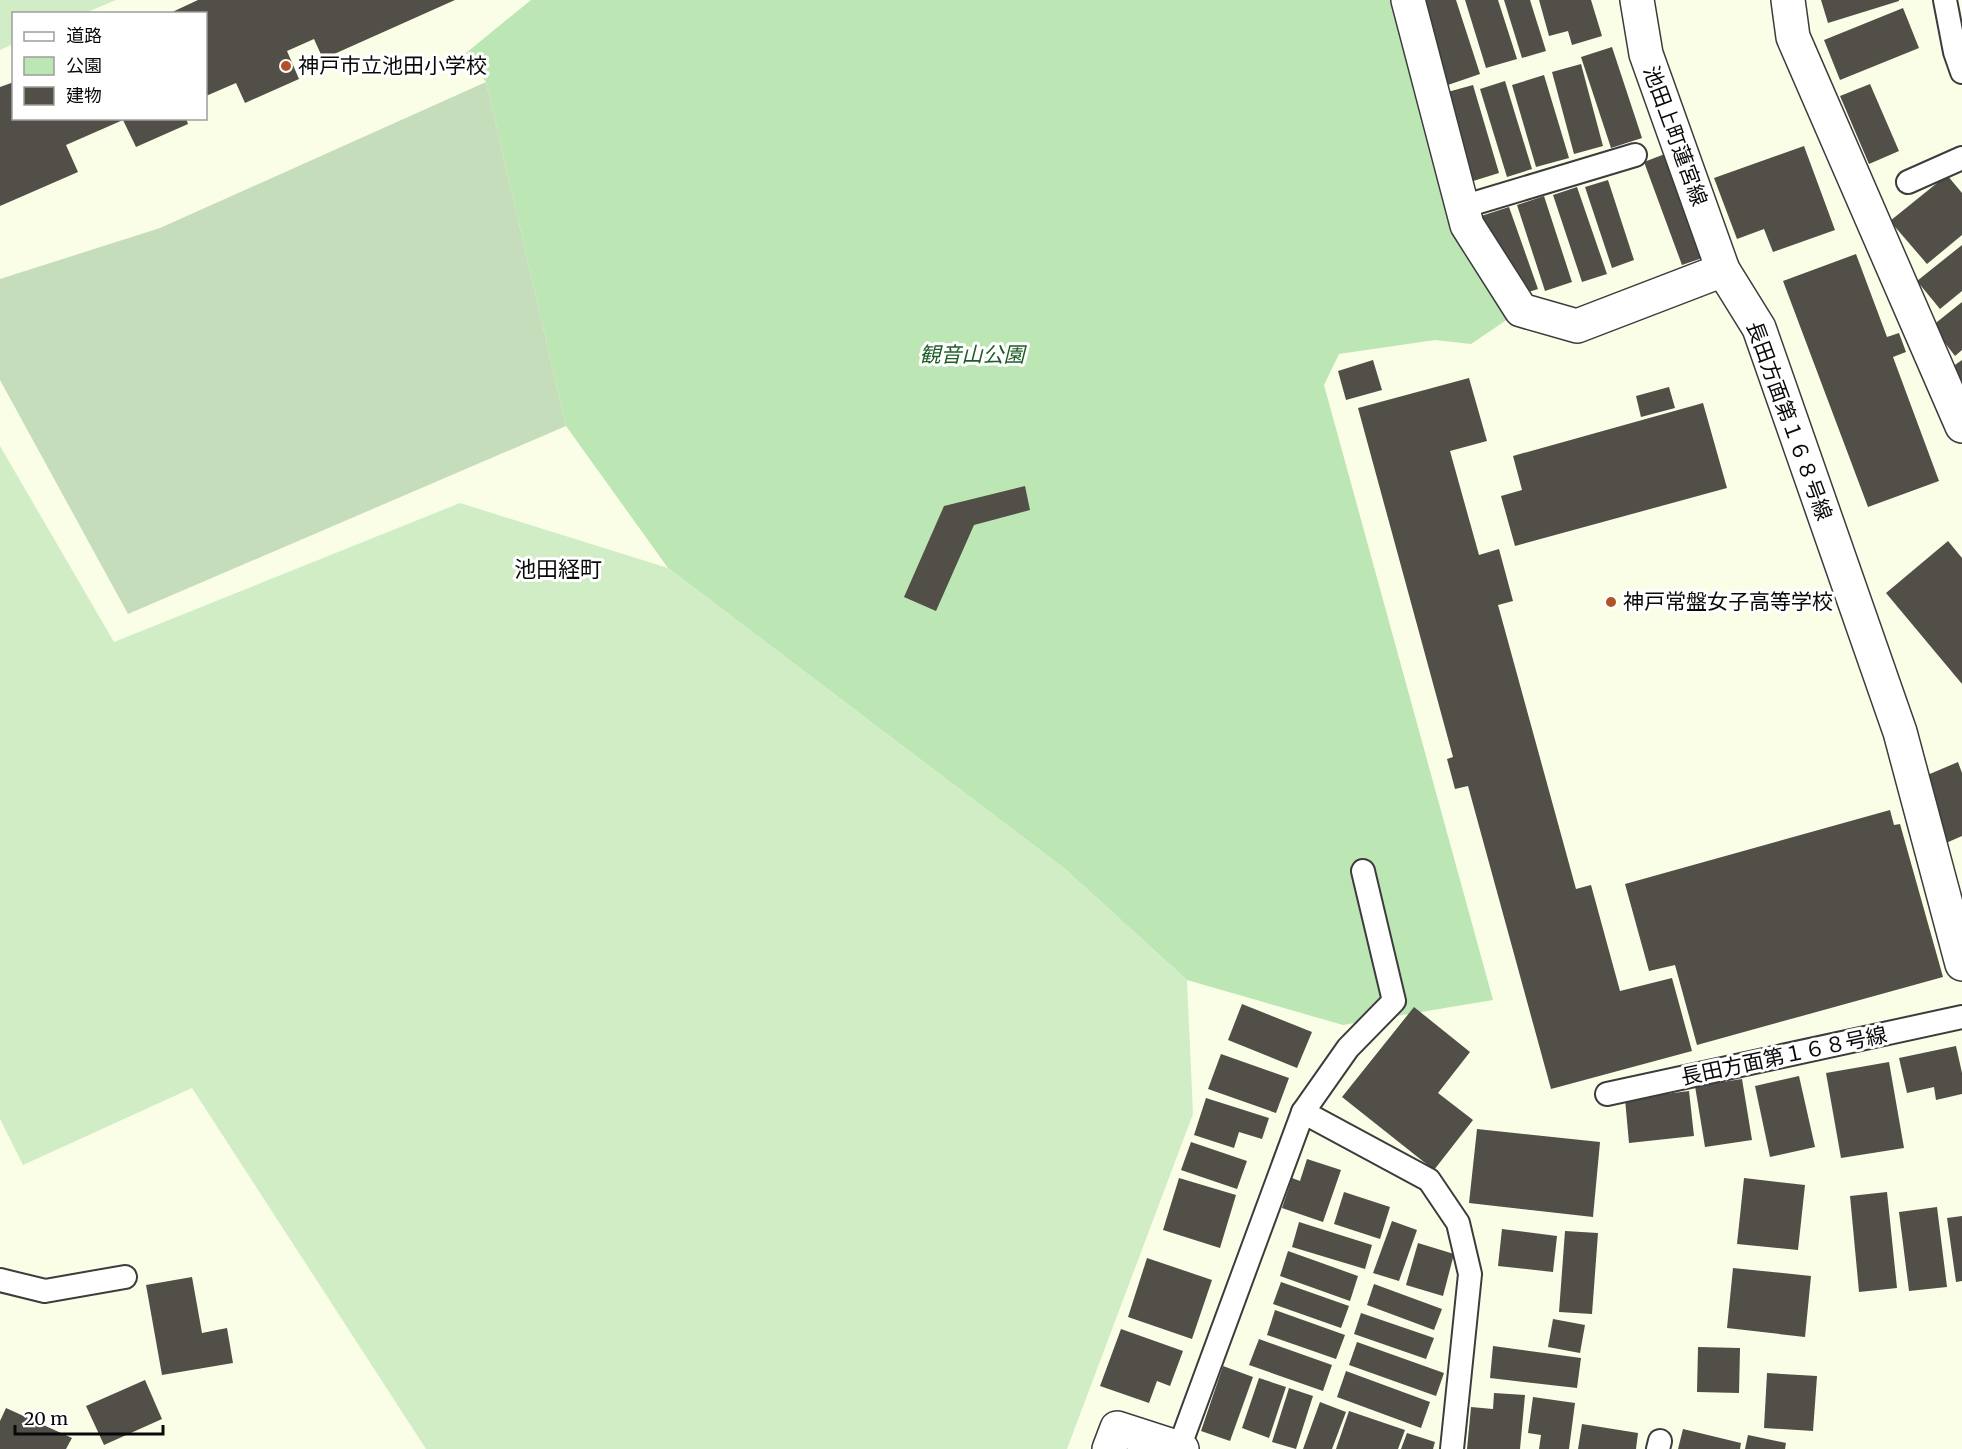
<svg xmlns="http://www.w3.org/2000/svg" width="1962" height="1449" font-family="Merriweather,'Noto Sans JP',serif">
	<rect width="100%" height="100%" fill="#fbfee7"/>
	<!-- green -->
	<path fill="#bce6b3" d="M531 0H1391L1452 231 1508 319 1471 344 1435 340 1339 354 1324 385 1493 1000 1343 1025 1187 980 1065 869 668 568 566 426 486 82 466 53Z"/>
	<!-- cemetery -->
	<path fill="#c6ddbb" d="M486 82 566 426 128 614 0 380V279L160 228Z"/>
	<!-- pitch -->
	<g fill="#d1edc5">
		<path d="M0 0H116L85 13 14 14 13 44 0 50Z"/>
		<path d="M0 446 114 642 460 503 668 568 1065 869 1187 980 1193 1114 1067 1449H426L192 1088 23 1165 0 1119Z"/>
	</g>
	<!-- building -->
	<g fill="#514f47">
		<path d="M198 0H455L323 59 314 39 287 51 299 79 245 103 236 83 206 96V14H168Z"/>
		<path d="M1418 0H1456L1480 74 1445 86Z"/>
		<path d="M1465 0H1498L1517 59 1486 68Z"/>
		<path d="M1504 0H1530L1546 51 1522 58Z"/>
		<path d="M1539 0H1591L1602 36 1572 45 1568 31 1549 36Z"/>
		<path d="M1821 0H1899V1L1828 23Z"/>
		<path d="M1903 8 1919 48 1840 80 1824 40Z"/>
		<path d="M1612 47 1642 138 1611 148 1581 57Z"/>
		<path d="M1581 64 1603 146 1574 154 1552 72Z"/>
		<path d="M1544 75 1569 158 1536 167 1512 85Z"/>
		<path d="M1505 81 1532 169 1507 177 1480 89Z"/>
		<path d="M14 82V118H186L188 124 136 147 123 120 66 145 78 172 0 206V87Z"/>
		<path d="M1870 84 1899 151 1869 164 1840 96Z"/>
		<path d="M1473 85 1499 173 1470 182 1444 93Z"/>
		<path d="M1804 146 1835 230 1773 252 1764 229 1737 239 1714 178Z"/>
		<path d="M1670 152 1708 256 1682 265 1644 162Z"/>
		<path d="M1947 175 1962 193V235L1927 264 1890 221Z"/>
		<path d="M1608 180 1634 260 1612 268 1585 187Z"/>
		<path d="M1577 187 1607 274 1582 282 1553 195Z"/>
		<path d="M1544 196 1572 282 1545 291 1517 205Z"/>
		<path d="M1509 207 1538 289 1522 294 1505 282 1481 216Z"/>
		<path d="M1962 245V291L1940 309 1917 281Z"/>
		<path d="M1856 254 1887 337 1899 333 1906 352 1893 357 1939 481 1868 507 1783 281Z"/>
		<path d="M1962 302V350L1955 356 1932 326Z"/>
		<path d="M1373 360 1382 390 1346 400 1338 371Z"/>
		<path d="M1962 360V381L1952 367Z"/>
		<path d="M1469 378 1487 441 1450 451 1479 555 1499 549 1513 601 1498 605 1576 889 1591 885 1620 991 1672 978 1692 1051 1551 1089 1468 786 1455 789 1447 759 1453 757 1358 408Z"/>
		<path d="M1669 387 1675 408 1641 417 1636 396Z"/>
		<path d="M1703 403 1727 488 1515 546 1501 496 1522 490 1513 456Z"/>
		<path d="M1025 486 1030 510 974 525 936 611 904 597 944 506Z"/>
		<path d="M1948 541 1962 558V684L1886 593Z"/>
		<path d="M1958 762 1962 773V836L1946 843 1918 779Z"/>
		<path d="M1890 810 1894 825 1900 824 1943 977 1697 1045 1675 965 1649 971 1625 884Z"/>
		<path d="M1242 1004 1312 1032 1297 1068 1228 1040Z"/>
		<path d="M1414 1007 1470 1052 1438 1093 1473 1120 1434 1170 1342 1097Z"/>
		<path d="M1956 1046 1962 1073V1094L1936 1100 1934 1087 1907 1093 1899 1058Z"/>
		<path d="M1221 1054 1289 1078 1276 1113 1208 1089Z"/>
		<path d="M1889 1062 1904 1148 1841 1158 1826 1073Z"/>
		<path d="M1799 1076 1815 1147 1770 1157 1755 1086Z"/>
		<path d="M1742 1079 1752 1140 1705 1147 1695 1086Z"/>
		<path d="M1689 1091 1694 1136 1629 1143 1625 1099Z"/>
		<path d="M1206 1098 1269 1118 1262 1139 1239 1132 1234 1148 1194 1135Z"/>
		<path d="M1477 1129 1600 1142 1593 1217 1469 1203Z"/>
		<path d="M1191 1142 1247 1161 1237 1189 1181 1170Z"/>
		<path d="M1307 1159 1341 1170 1323 1222 1282 1208 1292 1178 1300 1181Z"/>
		<path d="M1179 1178 1236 1195 1220 1248 1163 1230Z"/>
		<path d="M1744 1178 1805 1185 1798 1250 1737 1244Z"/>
		<path d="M1344 1192 1390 1207 1380 1239 1334 1224Z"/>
		<path d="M1887 1192 1897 1288 1859 1292 1850 1196Z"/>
		<path d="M1937 1207 1947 1287 1909 1291 1899 1212Z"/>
		<path d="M1962 1216V1281L1956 1282 1947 1218Z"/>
		<path d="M1392 1221 1417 1230 1399 1281 1373 1273Z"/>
		<path d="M1299 1222 1372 1245 1365 1269 1292 1247Z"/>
		<path d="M1502 1229 1557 1236 1553 1272 1498 1266Z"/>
		<path d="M1565 1231 1598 1233 1592 1314 1559 1312Z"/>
		<path d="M1418 1243 1454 1254 1443 1296 1406 1285Z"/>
		<path d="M1288 1251 1358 1276 1350 1301 1280 1276Z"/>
		<path d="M1147 1258 1212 1280 1192 1339 1128 1317Z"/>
		<path d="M1733 1268 1811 1276 1805 1337 1727 1328Z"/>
		<path d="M192 1277 202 1333 227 1328 233 1363 162 1375 146 1285Z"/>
		<path d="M1281 1282 1349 1306 1341 1328 1273 1304Z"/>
		<path d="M1374 1284 1442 1309 1434 1330 1367 1305Z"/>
		<path d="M1275 1310 1345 1335 1336 1359 1267 1335Z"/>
		<path d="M1361 1313 1434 1338 1426 1359 1354 1334Z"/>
		<path d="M1553 1319 1585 1325 1580 1353 1548 1347Z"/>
		<path d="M1121 1329 1183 1351 1170 1386 1157 1381 1149 1403 1100 1386Z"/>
		<path d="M1259 1339 1332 1365 1323 1391 1249 1365Z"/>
		<path d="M1357 1342 1444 1373 1436 1396 1349 1365Z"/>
		<path d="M1493 1346 1581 1358 1577 1388 1490 1378Z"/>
		<path d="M1698 1347 1740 1348 1739 1393 1697 1392Z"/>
		<path d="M1223 1366 1253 1377 1230 1441 1201 1431Z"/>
		<path d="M1346 1371 1430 1402 1421 1428 1337 1397Z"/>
		<path d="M1767 1373 1817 1376 1813 1431 1764 1428Z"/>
		<path d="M1259 1378 1286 1387 1269 1438 1242 1428Z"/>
		<path d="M145 1380 162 1419 104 1445 86 1406Z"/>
		<path d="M1289 1388 1313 1396 1296 1449 1272 1442Z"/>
		<path d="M1494 1393 1525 1395 1520 1449H1467L1471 1407 1493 1409Z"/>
		<path d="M1533 1397 1575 1403 1569 1449H1539L1541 1435 1528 1433Z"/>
		<path d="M1320 1402 1346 1412 1332 1449H1303Z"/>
		<path d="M6 1408 72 1438 66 1449H0V1421Z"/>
		<path d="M1349 1411 1405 1430 1398 1449H1336Z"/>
		<path d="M1582 1424 1638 1433 1636 1449H1578Z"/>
		<path d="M1683 1429 1741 1443 1740 1449H1678Z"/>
		<path d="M1407 1433 1435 1442 1433 1449H1401Z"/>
		<path d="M1748 1435 1786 1443 1785 1449H1745Z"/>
	</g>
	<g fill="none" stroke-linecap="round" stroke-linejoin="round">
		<defs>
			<g id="lane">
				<path d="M1945 0 1955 52 1962 72"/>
				<path d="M1908 182 1962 158"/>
				<path d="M1462 207 1635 155"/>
				<path d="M1607 1094 1962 1017"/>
				<path d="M1303 1112 1429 1180 1458 1223 1470 1274 1452 1449"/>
				<path d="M0 1280 45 1291 125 1277"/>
				<path d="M1179 1448 1303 1112 1348 1048 1394 1001 1363 871"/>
				<path d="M1658 1449 1660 1441"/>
			</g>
			<g id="street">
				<path d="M1408 0 1467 225 1521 310 1577 326 1723 270 1759 328 1900 732 1962 964"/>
				<path d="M1637 0 1646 54 1723 270"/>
				<path d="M1788 0 1793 37 1962 426"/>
				<path d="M1109 1449 1117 1428 1182 1449"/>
			</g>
		</defs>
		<!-- lane casing -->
		<use href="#lane" stroke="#3c3c3c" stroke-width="26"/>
		<!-- street casing -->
		<use href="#street" stroke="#3c3c3c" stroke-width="36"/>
		<!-- lane -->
		<use href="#lane" stroke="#fff" stroke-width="22"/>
		<!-- street -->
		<use href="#street" stroke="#fff" stroke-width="33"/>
	</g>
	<!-- markers -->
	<g fill="#b25229" stroke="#fff" stroke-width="2">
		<circle cx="286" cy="66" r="6"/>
		<circle cx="1611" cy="602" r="6"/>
	</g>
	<g text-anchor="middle" stroke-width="6" stroke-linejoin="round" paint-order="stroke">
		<!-- poi labels -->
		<g font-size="21" fill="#090909" stroke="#fff" text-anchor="start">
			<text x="298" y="73">神戸市立池田小学校</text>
			<text x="1623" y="609">神戸常盤女子高等学校</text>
		</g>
		<!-- street labels -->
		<g font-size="21" fill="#090909" stroke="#fff">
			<text transform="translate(1675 136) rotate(70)" y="7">池田上町蓮宮線</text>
			<text transform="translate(1789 421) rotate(70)" y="7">長田方面第１６８号線</text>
			<text transform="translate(1784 1056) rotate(-12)" y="7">長田方面第１６８号線</text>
		</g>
		<!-- park labels -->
		<g font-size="21" font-style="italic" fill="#1e5d27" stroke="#fff">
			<text x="972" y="362">観音山公園</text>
		</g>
		<!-- neighbourhood labels -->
		<g font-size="22" fill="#090909" stroke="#fff">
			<text x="558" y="577">池田経町</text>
		</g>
	</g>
	<!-- legend -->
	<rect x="12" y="12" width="195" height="108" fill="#ffffff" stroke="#9d9d9d" stroke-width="1.5"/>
	<rect x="24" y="32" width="30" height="9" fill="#ffffff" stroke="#9d9d9d" stroke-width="1.5"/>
	<text x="66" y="42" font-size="18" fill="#090909">道路</text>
	<rect x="24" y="57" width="30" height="18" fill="#bce6b3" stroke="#9d9d9d" stroke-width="1.5"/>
	<text x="66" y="72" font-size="18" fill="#090909">公園</text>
	<rect x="24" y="87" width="30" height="18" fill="#514f47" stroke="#9d9d9d" stroke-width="1.5"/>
	<text x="66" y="102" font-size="18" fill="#090909">建物</text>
	<!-- scale -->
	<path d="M15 1425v9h148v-9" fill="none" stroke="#090909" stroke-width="3"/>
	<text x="24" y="1425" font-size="18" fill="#090909" stroke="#ffffff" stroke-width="4.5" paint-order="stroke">20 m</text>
</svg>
